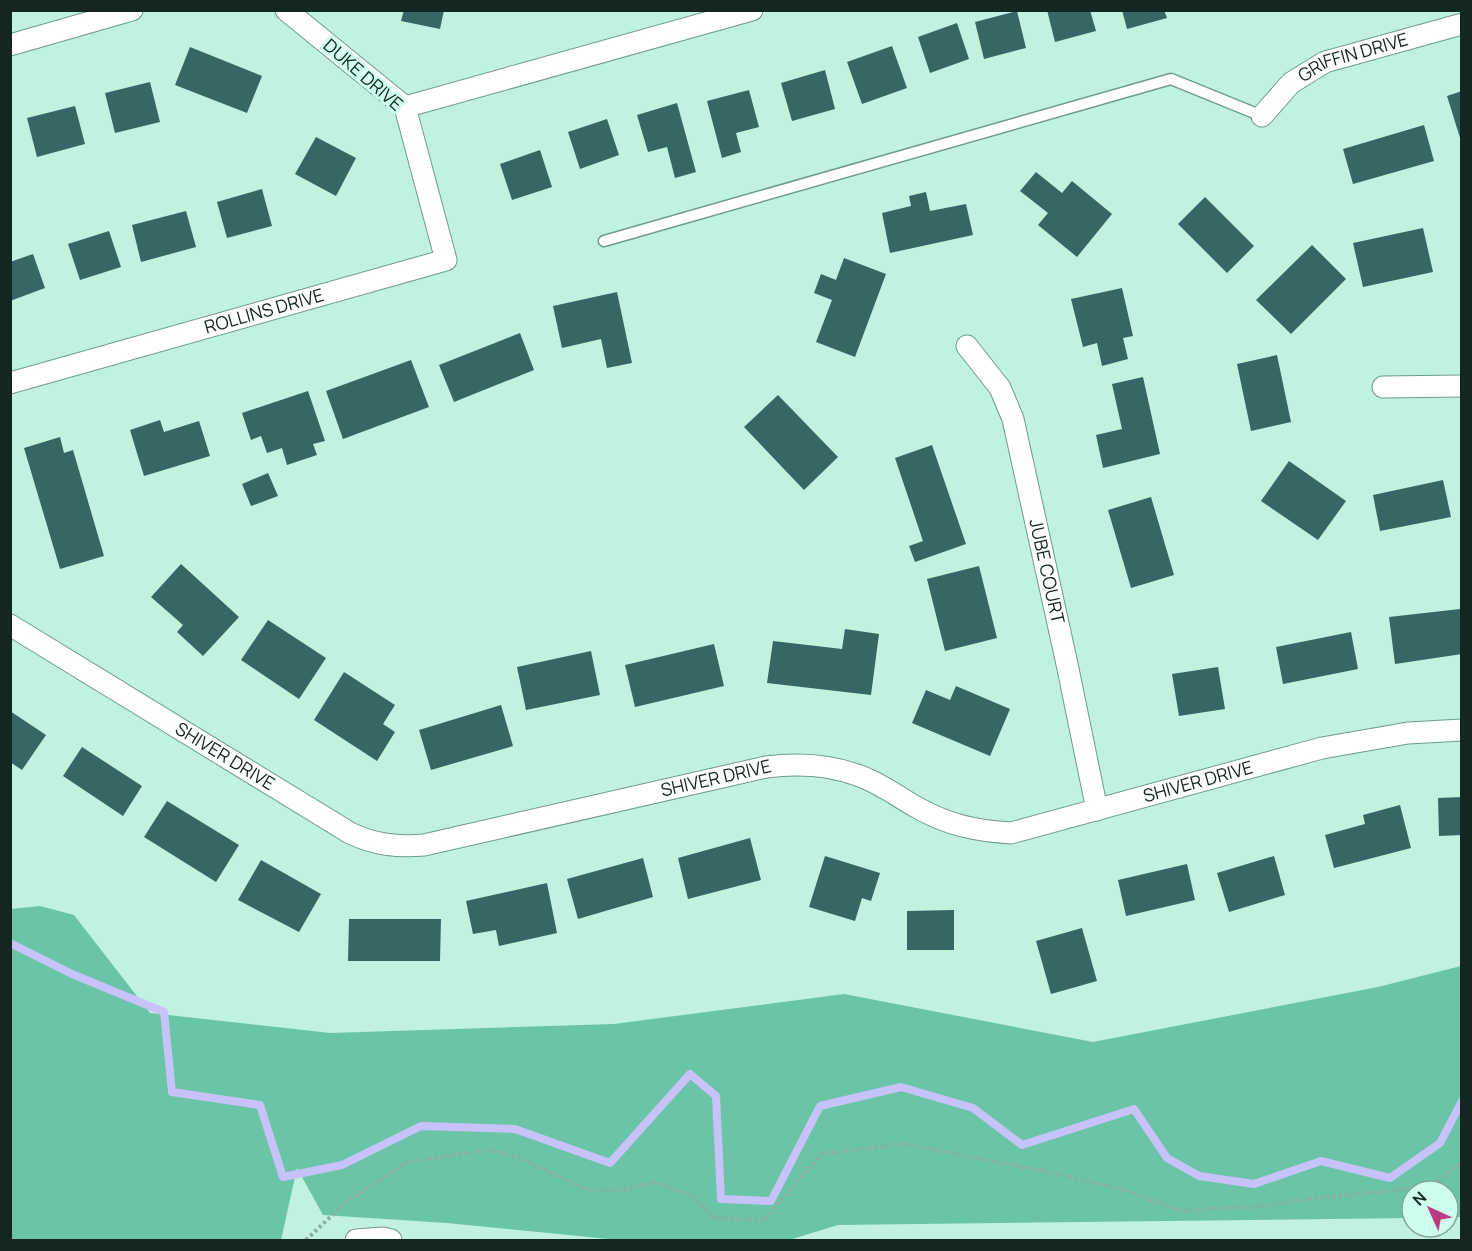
<svg xmlns="http://www.w3.org/2000/svg" width="1472" height="1251" font-family="Manrope,sans-serif">
	<rect width="100%" height="100%" fill="#c1f1df"/>
	<!-- forest -->
	<path fill="#6ac4a6" d="M40 906 74 915 150 1013 330 1033 614 1024 844 994 1093 1042 1378 987 1461 966V1217H1448V1191H1412V1218L838 1225 789 1240H619L447 1223 323 1215 297 1168 281 1240H11V909Z"/>
	<g fill="none" stroke-linecap="round" stroke-linejoin="round">
		<!-- stream -->
		<path stroke="#c8c2fa" stroke-width="8" d="M10 943 72 974 164 1012 172 1092 260 1105 283 1177 342 1165 421 1126 515 1129 610 1163 690 1074 716 1096 721 1199 771 1201 820 1106 901 1087 973 1108 1022 1145 1134 1109 1167 1158 1199 1176 1254 1184 1321 1161 1390 1178 1440 1143 1462 1101"/>
	</g>
	<!-- building -->
	<g fill="#356865">
		<path d="M404 10H444L440 29 401 21Z"/>
		<path d="M1047 10H1090L1096 31 1055 42Z"/>
		<path d="M1122 10H1164L1167 18 1127 29Z"/>
		<path d="M1017 11 1026 48 984 59 975 22Z"/>
		<path d="M957 23 969 59 930 73 918 37Z"/>
		<path d="M892 46 907 88 862 104 847 62Z"/>
		<path d="M190 47 262 76 247 113 175 85Z"/>
		<path d="M825 70 835 109 792 121 781 83Z"/>
		<path d="M150 82 160 122 115 133 105 93Z"/>
		<path d="M749 90 759 127 736 133 741 152 722 158 707 101Z"/>
		<path d="M1462 91V141H1461L1447 96Z"/>
		<path d="M677 103 696 172 675 178 667 147 648 152 637 115Z"/>
		<path d="M75 106 85 144 37 157 27 118Z"/>
		<path d="M607 119 619 155 580 169 568 132Z"/>
		<path d="M1424 125 1434 161 1353 184 1343 149Z"/>
		<path d="M316 137 356 158 336 196 295 174Z"/>
		<path d="M540 150 552 187 512 200 500 164Z"/>
		<path d="M1036 172 1062 193 1072 181 1112 214 1077 257 1038 225 1048 213 1020 191Z"/>
		<path d="M262 189 272 226 227 238 217 202Z"/>
		<path d="M926 192 930 211 966 204 973 235 890 253 882 213 911 206 909 196Z"/>
		<path d="M1205 197 1254 246 1227 273 1178 224Z"/>
		<path d="M186 211 196 247 141 262 132 225Z"/>
		<path d="M1423 228 1433 272 1363 287 1353 243Z"/>
		<path d="M109 231 121 267 80 280 68 244Z"/>
		<path d="M1312 245 1346 279 1291 334 1256 300Z"/>
		<path d="M33 254 45 288 10 301V262Z"/>
		<path d="M844 258 886 274 855 357 816 342 832 300 814 293 821 274 836 280Z"/>
		<path d="M1122 288 1133 336 1123 338 1128 359 1102 366 1097 343 1083 347 1071 299Z"/>
		<path d="M617 292 632 363 607 368 601 339 562 348 553 306Z"/>
		<path d="M520 333 534 370 454 402 439 365Z"/>
		<path d="M1277 355 1291 422 1251 431 1237 364Z"/>
		<path d="M411 360 429 407 343 439 326 391Z"/>
		<path d="M1143 377 1160 454 1103 468 1096 435 1122 429 1112 384Z"/>
		<path d="M308 391 325 441 313 444 317 455 287 465 282 448 267 453 261 436 251 440 242 413Z"/>
		<path d="M778 395 838 457 804 490 744 427Z"/>
		<path d="M160 420 164 432 199 421 210 456 144 476 130 430Z"/>
		<path d="M60 437 64 453 73 450 104 556 60 569 24 448Z"/>
		<path d="M932 445 966 544 915 562 909 546 923 541 895 458Z"/>
		<path d="M1289 461 1346 501 1318 540 1261 501Z"/>
		<path d="M268 473 278 496 251 506 242 484Z"/>
		<path d="M1443 480 1451 517 1380 531 1373 495Z"/>
		<path d="M1151 497 1174 575 1131 588 1108 510Z"/>
		<path d="M181 564 239 617 203 656 177 632 183 625 151 597Z"/>
		<path d="M979 566 997 638 945 651 927 579Z"/>
		<path d="M1460 609 1462 654 1395 664 1389 617Z"/>
		<path d="M268 620 326 658 299 699 241 660Z"/>
		<path d="M845 629 879 634 871 695 767 683 773 641 842 649Z"/>
		<path d="M1351 632 1358 669 1283 684 1276 647Z"/>
		<path d="M714 644 724 686 635 707 625 665Z"/>
		<path d="M591 651 600 695 526 710 517 667Z"/>
		<path d="M1218 667 1225 709 1179 716 1172 674Z"/>
		<path d="M344 672 395 705 383 724 395 732 377 761 314 720Z"/>
		<path d="M956 686 1010 709 990 756 912 723 926 690 950 700Z"/>
		<path d="M501 705 513 746 431 770 419 730Z"/>
		<path d="M10 711 46 735 22 770 10 762Z"/>
		<path d="M82 747 142 786 123 816 63 776Z"/>
		<path d="M1462 797V835L1439 836 1438 798Z"/>
		<path d="M167 801 239 845 216 882 144 837Z"/>
		<path d="M1400 805 1411 848 1334 868 1325 835 1365 824 1363 815Z"/>
		<path d="M750 838 761 880 688 899 678 858Z"/>
		<path d="M825 856 880 873 871 901 862 898 855 921 809 907Z"/>
		<path d="M1274 856 1285 895 1229 912 1217 873Z"/>
		<path d="M643 858 653 897 578 919 567 879Z"/>
		<path d="M261 860 321 894 299 932 238 900Z"/>
		<path d="M1187 864 1195 900 1126 916 1118 880Z"/>
		<path d="M547 883 557 933 499 946 496 930 473 934 466 901Z"/>
		<path d="M954 910V950H907V911Z"/>
		<path d="M349 919H441L440 961H348Z"/>
		<path d="M1082 928 1097 981 1051 994 1036 941Z"/>
	</g>
	<g fill="none" stroke-linecap="round" stroke-linejoin="round">
		<defs>
			<path id="lane" d="M604 241 1171 79 1262 116"/>
			<g id="street">
				<path d="M10 45 132 10"/>
				<path d="M405 107 752 10"/>
				<path id="s1" d="M1262 116 1291 83 1325 62 1462 24"/>
				<path id="s2" d="M967 346 1000 388 1013 419 1067 664 1097 810"/>
				<path id="s3" d="M10 383 446 260 405 107 286 10"/>
				<path d="M1383 387 1462 386"/>
				<path id="s4" d="M10 625 350 833C375 845 397 847 424 845L766 767C797 763 827 764 857 775 879 782 898 797 918 808 948 825 977 831 1011 833L1322 748 1408 733 1462 730"/>
				<path d="M356 1240 383 1238 391 1240"/>
			</g>
		</defs>
		<!-- lane casing -->
		<use href="#lane" stroke="#6e9c8b" stroke-width="13"/>
		<!-- street casing -->
		<use href="#street" stroke="#6e9c8b" stroke-width="23"/>
		<!-- path -->
		<path stroke="#89b0a1" stroke-width="4" stroke-dasharray="3 3" stroke-linecap="butt" d="M306 1240 345 1203 408 1162 490 1150 518 1157 588 1190H623L655 1182 693 1196 713 1218 765 1220 822 1154 904 1144 1044 1171 1125 1190 1182 1211 1262 1206 1306 1199 1430 1187 1462 1162"/>
		<!-- lane -->
		<use href="#lane" stroke="#fff" stroke-width="10"/>
		<!-- street -->
		<use href="#street" stroke="#fff" stroke-width="21"/>
	</g>
	<g text-anchor="middle" stroke-width="6" stroke-linejoin="round" paint-order="stroke">
		<!-- street labels -->
		<g font-size="18" fill="#13261f" stroke="#ceffec">
			<text dy="6" stroke="none"><textPath href="#s1" startOffset="112">GRIFFIN DRIVE</textPath></text>
			<text transform="translate(363 75) rotate(41)" y="6">DUKE DRIVE</text>
			<text dy="6" stroke="none"><textPath href="#s3" startOffset="264">ROLLINS DRIVE</textPath></text>
			<text dy="6" stroke="none"><textPath href="#s2" startOffset="243">JUBE COURT</textPath></text>
			<text dy="6" stroke="none"><textPath href="#s4" startOffset="252">SHIVER DRIVE</textPath></text>
			<text dy="6" stroke="none"><textPath href="#s4" startOffset="774">SHIVER DRIVE</textPath></text>
			<text dy="6" stroke="none"><textPath href="#s4" startOffset="1278">SHIVER DRIVE</textPath></text>
		</g>
	</g>
	<!-- border -->
	<rect width="1472" height="1251" fill="none" stroke="#13261f" stroke-width="24"/>
	<!-- north arrow -->
	<g transform="translate(1430 1209) rotate(315)"><circle r="28" fill="#ceffec" stroke="#83a89a" stroke-width="1.5"/>
	<path d="M0-4.5L10 22L0 15L-10 22Z" fill="#bc3b83"/>
	<text y="-9" font-size="16" font-weight="bold" text-anchor="middle" fill="#13261f">N</text>
	</g>
</svg>
